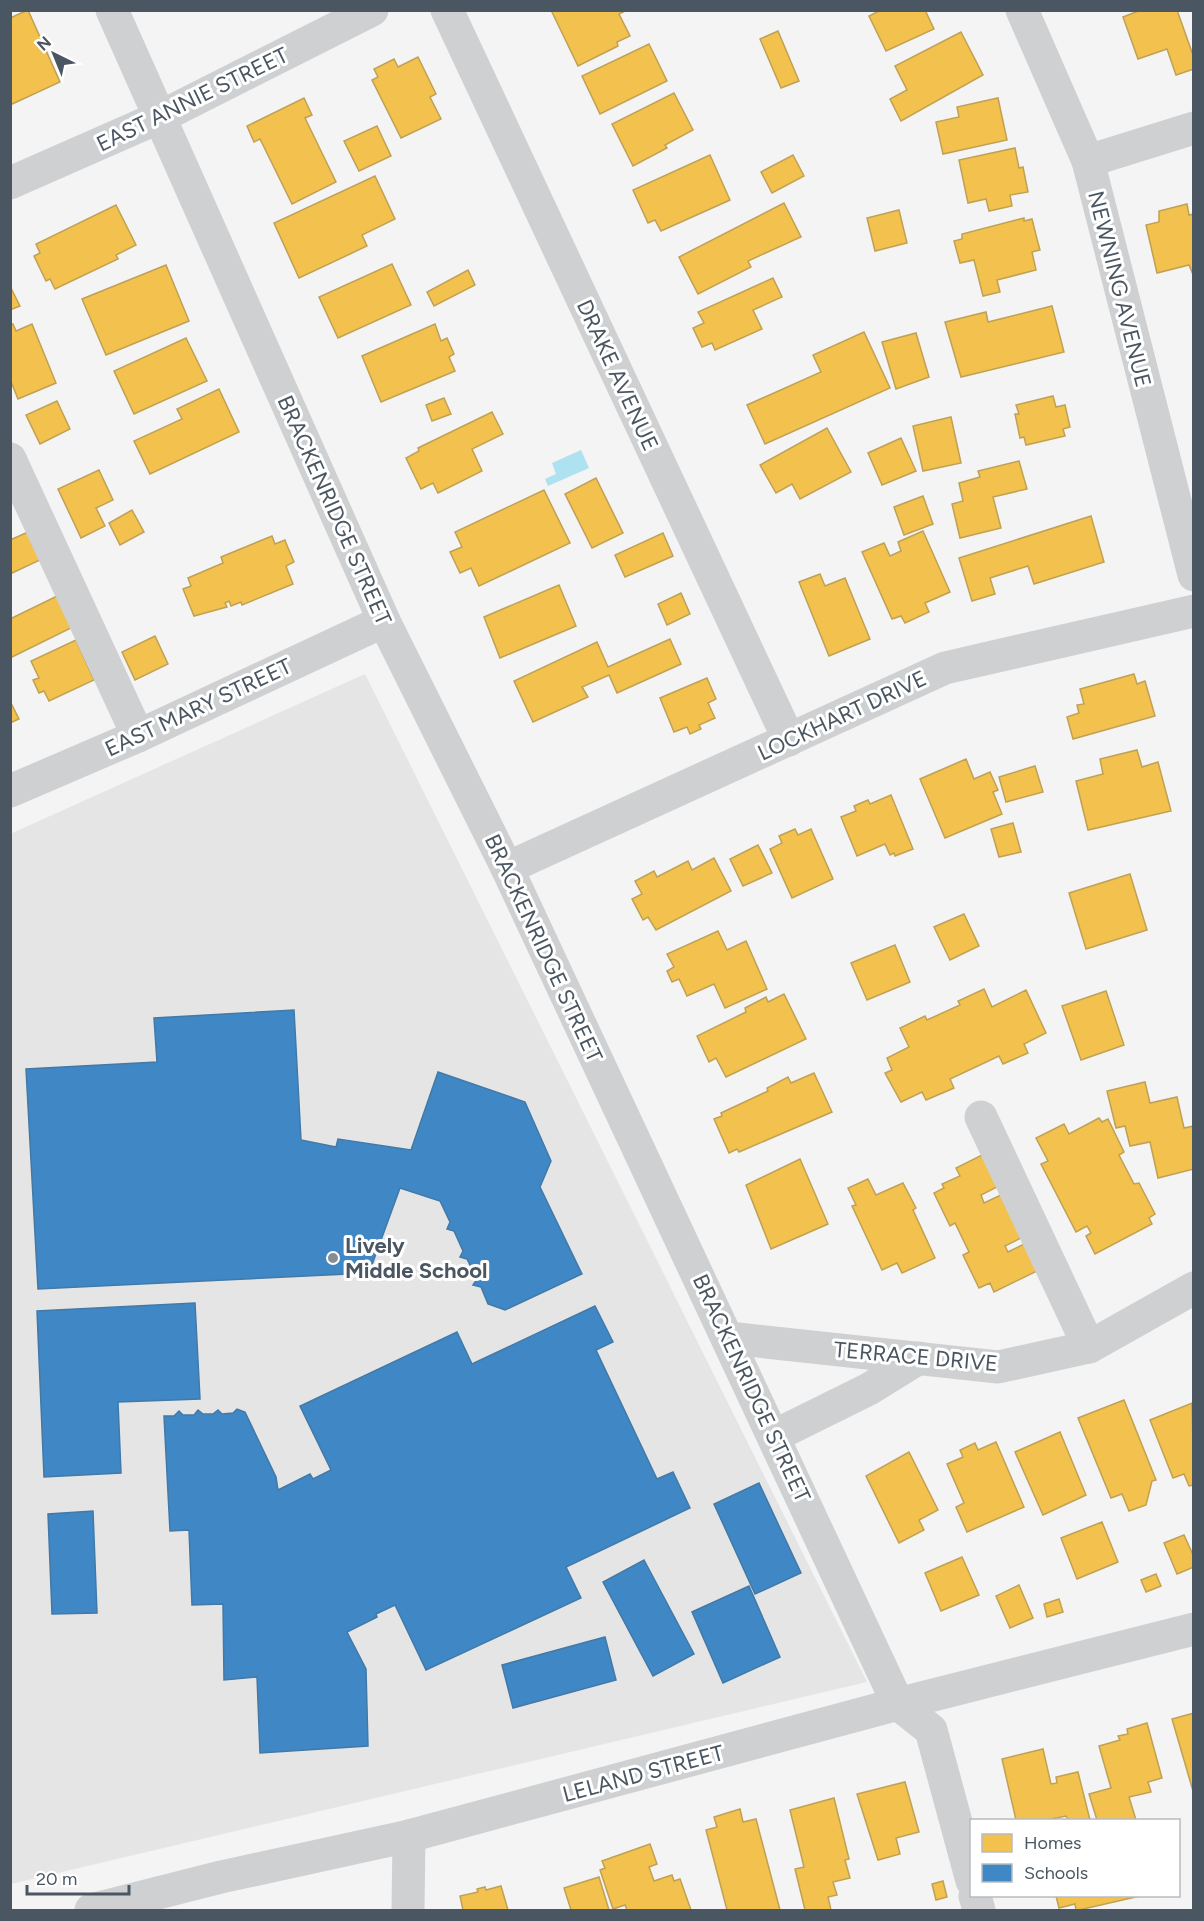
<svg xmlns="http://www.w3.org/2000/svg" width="1204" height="1921" font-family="Figtree,sans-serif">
	<rect width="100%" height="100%" fill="#f4f4f4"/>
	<!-- education -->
	<path fill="#e6e5e6" d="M365 674 867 1682 11 1884 10 834Z"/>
	<!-- water -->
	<path fill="#aee2f0" d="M581 450 589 468 548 486 545 479 556 474 552 463Z"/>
	<!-- homes -->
	<g fill="#f2c14e" stroke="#c0a154" stroke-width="1.5">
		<path d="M28 10 60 82 10 105V18Z"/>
		<path d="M551 10H627L619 14 630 36 617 42 618 46 578 66Z"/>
		<path d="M881 10H925L934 29 886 51 869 16Z"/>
		<path d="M1141 10H1177L1194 58V69L1176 75 1167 49 1138 59 1123 17Z"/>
		<path d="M778 31 799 81 781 88 760 39Z"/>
		<path d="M961 32 983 75 901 121 890 99 907 90 895 66Z"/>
		<path d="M649 44 667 81 600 114 582 76Z"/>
		<path d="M418 57 436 94 430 97 441 119 401 138 372 80 378 77 374 69 394 59 398 67Z"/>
		<path d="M674 93 693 130 665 145 667 148 633 166 612 124Z"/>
		<path d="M304 98 312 115 305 118 336 182 292 204 260 139 254 142 247 126Z"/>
		<path d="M998 98 1007 140 943 154 936 122 959 117 957 107Z"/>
		<path d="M377 126 391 156 359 171 344 141Z"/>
		<path d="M1015 148 1019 168 1023 167 1028 192 1010 195 1012 206 989 211 986 199 968 203 959 160Z"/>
		<path d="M710 155 730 200 661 231 655 220 648 223 633 190Z"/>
		<path d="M793 155 804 176 772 193 761 172Z"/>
		<path d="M375 176 395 219 362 235 367 246 299 278 274 223Z"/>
		<path d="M784 203 801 237 748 261 751 267 698 294 679 257Z"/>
		<path d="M1187 204 1189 215 1194 214V277L1189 265 1157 273 1146 225 1159 222V211Z"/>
		<path d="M116 205 136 245 116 255 118 259 55 289 50 279 46 281 34 256 40 253 36 244Z"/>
		<path d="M899 210 907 243 875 251 867 218Z"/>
		<path d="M1024 218V221L1032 219 1037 239 1040 250 1032 252 1036 270 997 280 1000 292 983 296 974 260 960 263 954 241 962 239V234Z"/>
		<path d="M392 264 411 305 338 338 319 297Z"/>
		<path d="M166 265 189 321 106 355 82 299Z"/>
		<path d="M468 270 475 285 434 306 427 292Z"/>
		<path d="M773 278 782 297 753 310 762 329 715 350 712 343 702 347 693 328 704 323 698 312Z"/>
		<path d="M10 286 20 306 10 310Z"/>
		<path d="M1052 306 1064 352 961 377 945 322 986 312 988 322Z"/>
		<path d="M10 324H13L16 331 32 324 56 383 18 399 10 379Z"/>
		<path d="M435 324 441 341 447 338 454 354 449 357 455 371 381 402 362 356Z"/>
		<path d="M864 332 890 388 765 444 747 405 821 372 813 355Z"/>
		<path d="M916 333 929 377 896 389 882 342Z"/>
		<path d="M186 338 207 381 134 414 114 371Z"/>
		<path d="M219 389 239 432 150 474 134 441 182 419 177 409Z"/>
		<path d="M1053 396 1056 407 1065 405 1070 427 1063 429 1065 436 1026 445 1024 437 1020 438 1015 414H1019L1016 405Z"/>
		<path d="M444 398 451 414 432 421 426 405Z"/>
		<path d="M57 401 70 429 40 444 26 415Z"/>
		<path d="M492 412 503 434 472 449 482 471 438 493 433 483 421 489 406 458 419 451 418 448Z"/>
		<path d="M951 417 961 463 923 471 913 426Z"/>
		<path d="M827 428 851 472 800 499 792 484 776 493 760 465Z"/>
		<path d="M901 438 916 471 882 485 868 453Z"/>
		<path d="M1019 461 1027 489 993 497 1001 528 960 538 952 504 963 501 959 483 980 477 978 471Z"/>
		<path d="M99 470 113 500 96 508 105 526 81 538 58 489Z"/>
		<path d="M596 478 623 533 592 548 565 494Z"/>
		<path d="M544 490 570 543 479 586 471 568 460 573 450 552 462 547 455 532Z"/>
		<path d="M923 496 933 524 904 535 894 507Z"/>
		<path d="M132 510 144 532 120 545 109 523Z"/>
		<path d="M1091 516 1104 562 1034 584 1028 566 990 578 995 594 972 601 959 558Z"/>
		<path d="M923 531 950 592 925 603 929 612 905 623 901 616 892 619 862 552 884 543 890 556 901 551 898 542Z"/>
		<path d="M28 532 40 560 10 574V540Z"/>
		<path d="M663 533 673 556 625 577 615 555Z"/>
		<path d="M272 536 275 544 285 540 286 543 294 562 286 566 293 584 242 605 241 602 231 606 229 601 225 603 227 607 194 616 183 589 191 586 188 578 223 563 221 557Z"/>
		<path d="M820 574 825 586 845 578 870 639 829 656 799 582Z"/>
		<path d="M559 585 576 626 500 658 484 617Z"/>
		<path d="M681 593 690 614 667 625 658 604Z"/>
		<path d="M57 596 71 628 10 658V619Z"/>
		<path d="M155 636 168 664 135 680 122 652Z"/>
		<path d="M670 639 681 664 617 693 609 675 582 687 588 697 533 722 514 681 597 642 608 667Z"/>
		<path d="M76 640 94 680 49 701 44 691 39 693 33 680 39 678 31 661Z"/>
		<path d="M1134 674 1137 684 1145 681 1155 716 1073 739 1067 717 1079 713 1077 705 1084 704 1080 689Z"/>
		<path d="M707 678 716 699 708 703 715 718 699 725 701 729 690 734 687 727 674 732 660 698Z"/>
		<path d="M10 701 19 719 10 723Z"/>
		<path d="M1137 750 1142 767 1158 762 1171 811 1088 830 1076 781 1103 774 1100 759Z"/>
		<path d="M966 759 974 779 990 772 998 790 993 792 1002 814 945 838 920 779Z"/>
		<path d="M1035 766 1043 792 1006 802 999 777Z"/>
		<path d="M891 795 913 849 895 856 894 853 890 855 885 844 857 856 841 817 856 811 854 806 868 800 870 804Z"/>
		<path d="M1013 823 1021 852 999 857 991 829Z"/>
		<path d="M795 829 798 835 811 829 833 879 792 898 770 849 782 843 779 836Z"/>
		<path d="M758 845 772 873 743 886 730 859Z"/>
		<path d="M714 858 731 891 656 930 648 917 643 920 632 899 642 894 635 881 654 871 657 877 688 861 692 870Z"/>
		<path d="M1130 874 1147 930 1086 949 1069 893Z"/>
		<path d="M964 914 979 946 950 960 934 927Z"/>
		<path d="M718 931 727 950 746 941 767 989 725 1008 714 984 687 996 679 979 672 982 667 971 674 967 667 954Z"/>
		<path d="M895 945 910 982 867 1000 851 963Z"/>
		<path d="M984 989 992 1007 1026 990 1046 1033 1024 1044 1028 1053 1003 1064 999 1056 950 1079 954 1088 926 1100 922 1092 901 1102 885 1073 892 1070 887 1058 909 1047 900 1028 925 1016 927 1020 960 1005 958 1001Z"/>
		<path d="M1106 991 1124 1045 1081 1060 1062 1006Z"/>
		<path d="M784 994 806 1039 726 1077 716 1058 709 1062 697 1036 746 1012 745 1008 766 997 768 1002Z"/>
		<path d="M814 1073 832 1112 739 1152 737 1149 729 1153 714 1119 722 1116 721 1113 768 1091 767 1088 788 1077 791 1083Z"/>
		<path d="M1145 1082 1150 1103 1177 1097 1184 1128 1194 1126V1169L1158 1178 1150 1142 1130 1146 1125 1126 1116 1128 1107 1091Z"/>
		<path d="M1099 1118 1102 1122 1108 1119 1124 1152 1119 1155 1134 1184 1139 1183 1155 1214 1149 1218 1152 1224 1095 1254 1086 1236 1091 1233 1087 1226 1076 1232 1041 1164 1048 1161 1036 1138 1064 1124 1069 1134Z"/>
		<path d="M984 1154 999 1186 981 1195 984 1203 1003 1194 1023 1237 1005 1246 1008 1252 1028 1242 1041 1269 994 1292 990 1283 979 1288 963 1255 969 1252 955 1223 950 1226 934 1193 944 1188 942 1184 960 1176 956 1168Z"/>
		<path d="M800 1159 828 1224 771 1249 746 1185Z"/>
		<path d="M868 1179 876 1195 903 1183 916 1208 913 1210 935 1258 902 1273 897 1263 882 1270 852 1206 856 1205 848 1188Z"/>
		<path d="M1124 1400 1156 1480 1152 1481 1146 1505 1129 1511 1122 1494 1111 1498 1078 1418Z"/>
		<path d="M1192 1403 1194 1485 1189 1486 1184 1474 1173 1478 1150 1420Z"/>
		<path d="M1060 1432 1086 1495 1043 1515 1015 1452Z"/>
		<path d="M996 1442 1024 1507 967 1532 956 1507 964 1503 947 1464 963 1457 960 1450 975 1443 978 1450Z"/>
		<path d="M909 1452 938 1510 919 1520 924 1530 899 1543 866 1476Z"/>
		<path d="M1102 1522 1118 1562 1077 1579 1061 1538Z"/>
		<path d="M1184 1535 1194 1557V1567L1177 1574 1164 1543Z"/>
		<path d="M962 1557 979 1595 941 1611 925 1573Z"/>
		<path d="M1156 1574 1161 1586 1146 1592 1141 1580Z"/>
		<path d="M1019 1585 1033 1618 1010 1628 996 1596Z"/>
		<path d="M1059 1599 1063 1612 1047 1617 1044 1604Z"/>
		<path d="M1194 1713V1791H1193L1172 1719Z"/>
		<path d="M1147 1723 1162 1778 1148 1782 1151 1792 1129 1797 1136 1820H1097L1089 1794 1111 1788 1099 1746 1120 1740 1118 1736 1128 1734 1127 1729Z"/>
		<path d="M1043 1749 1051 1784 1057 1783 1056 1777 1078 1772 1090 1820H1068L1066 1816 1046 1820H1016L1002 1759Z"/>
		<path d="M905 1782 919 1832 896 1838 900 1854 878 1860 857 1794Z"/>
		<path d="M834 1798 849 1859 845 1860 850 1878 833 1882 837 1895 828 1897 831 1910H805L795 1869 804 1867 790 1810Z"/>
		<path d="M740 1809 743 1822 756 1819 780 1910H727L706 1830 717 1827 714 1817Z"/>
		<path d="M650 1844 657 1864 649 1867 654 1881 672 1875 674 1881 680 1879 691 1910H627L625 1905 613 1909 600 1870 605 1868 602 1861Z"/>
		<path d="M599 1877 609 1910H571L564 1888Z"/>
		<path d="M943 1881 947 1897 936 1900 932 1884Z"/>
		<path d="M501 1886 508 1910H463L460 1896 478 1892 477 1889 485 1887 486 1890Z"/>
		<path d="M1056 1896H1140L1079 1910H1076L1075 1904 1059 1908Z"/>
	</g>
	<!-- schools -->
	<g fill="#3f88c5" stroke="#4279a7" stroke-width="1.5">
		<path d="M294 1010 301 1140 336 1147 338 1139 411 1150 438 1072 525 1102 551 1161 540 1187 582 1274 505 1310 488 1304 481 1287 473 1285 477 1279 467 1259 460 1257 463 1251 454 1231 447 1229 450 1222 440 1201 400 1188 369 1273 38 1289 26 1069 157 1062 154 1018Z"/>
		<path d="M195 1303 200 1399 118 1402 121 1473 44 1477 37 1311Z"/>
		<path d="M595 1306 613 1342 596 1350 657 1479 673 1472 690 1508 566 1567 581 1598 426 1670 395 1605 376 1614 377 1617 347 1632 366 1669 368 1746 260 1753 257 1677 224 1680 223 1604 192 1605 189 1530 170 1531 164 1416H174L179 1411 183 1415H194L198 1410 203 1414H213L218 1410 222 1414 233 1413 237 1409 245 1412 276 1477 278 1490 310 1474 313 1479 331 1470 300 1406 457 1332 472 1364Z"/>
		<path d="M759 1483 801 1573 755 1594 714 1504Z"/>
		<path d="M93 1511 97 1613 52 1614 48 1514Z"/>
		<path d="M644 1560 694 1654 653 1676 603 1582Z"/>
		<path d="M749 1586 780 1657 723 1683 692 1612Z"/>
		<path d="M605 1637 616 1680 513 1708 502 1665Z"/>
	</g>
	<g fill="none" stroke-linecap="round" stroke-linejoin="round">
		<!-- minor -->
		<g stroke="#ced0d2" stroke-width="33">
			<path d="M112 10 384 621 507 868 898 1704 931 1730 972 1881"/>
			<path d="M447 10 789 740"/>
			<path d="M1022 10 1088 161 1194 575"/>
			<path d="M1088 161 1194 128"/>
			<path d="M10 183 160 117 372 10"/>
			<path d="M10 459 138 736"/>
			<path d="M10 791 138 736 384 621"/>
			<path d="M507 868 945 668 1194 611"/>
			<path d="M981 1117 1089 1347"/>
			<path d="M729 1338 998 1367 1089 1347 1194 1288"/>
			<path d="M774 1436 869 1389 919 1358"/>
			<path d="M975 1896 979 1910"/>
			<path d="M91 1910 221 1877 409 1836 898 1704 1194 1629"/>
			<path d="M408 1910 409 1836"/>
		</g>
	</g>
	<!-- markers -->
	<circle fill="#868d94" stroke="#fff" stroke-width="2" cx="333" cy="1258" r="6"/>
	<g text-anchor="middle" stroke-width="6" stroke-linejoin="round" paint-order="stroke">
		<!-- street labels -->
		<g font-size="22" fill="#4a5661" stroke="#fff">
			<text transform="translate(192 99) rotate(-26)" y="8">EAST ANNIE STREET</text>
			<text transform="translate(1120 289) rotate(76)" y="8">NEWNING AVENUE</text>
			<text transform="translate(618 375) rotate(65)" y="8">DRAKE AVENUE</text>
			<text transform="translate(335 510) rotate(66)" y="8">BRACKENRIDGE STREET</text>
			<text transform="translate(198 707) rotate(-25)" y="8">EAST MARY STREET</text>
			<text transform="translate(842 715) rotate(-25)" y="8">LOCKHART DRIVE</text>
			<text transform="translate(544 948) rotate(65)" y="8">BRACKENRIDGE STREET</text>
			<text transform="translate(916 1356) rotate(5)" y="8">TERRACE DRIVE</text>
			<text transform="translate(752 1388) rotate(65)" y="8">BRACKENRIDGE STREET</text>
			<text transform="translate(643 1773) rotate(-15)" y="8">LELAND STREET</text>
		</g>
		<!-- poi labels -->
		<g font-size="22" font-weight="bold" fill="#4a5661" stroke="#fff" text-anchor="start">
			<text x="345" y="1253">Lively<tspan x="345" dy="25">Middle School</tspan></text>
		</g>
	</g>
	<!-- border -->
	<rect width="1204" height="1921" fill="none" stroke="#4a5661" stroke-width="24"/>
	<!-- legend -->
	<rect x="970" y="1819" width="210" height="78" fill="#ffffff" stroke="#b7bbc0" stroke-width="1.5"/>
	<rect x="982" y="1834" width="30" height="18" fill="#f2c14e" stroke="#b7bbc0" stroke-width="1.5"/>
	<text x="1024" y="1849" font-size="18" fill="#4a5661">Homes</text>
	<rect x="982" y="1864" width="30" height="18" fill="#3f88c5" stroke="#b7bbc0" stroke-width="1.5"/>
	<text x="1024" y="1879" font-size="18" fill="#4a5661">Schools</text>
	<!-- north arrow -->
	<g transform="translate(54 54) rotate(317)" stroke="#ffffff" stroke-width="4.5" paint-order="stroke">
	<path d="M0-4.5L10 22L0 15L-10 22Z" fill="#4a5661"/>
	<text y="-9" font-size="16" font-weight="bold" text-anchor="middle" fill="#4a5661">N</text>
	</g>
	<!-- scale -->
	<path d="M27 1885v9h102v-9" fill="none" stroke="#4a5661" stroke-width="3"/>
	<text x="36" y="1885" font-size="18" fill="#4a5661" stroke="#ffffff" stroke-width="4.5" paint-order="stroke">20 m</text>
</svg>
